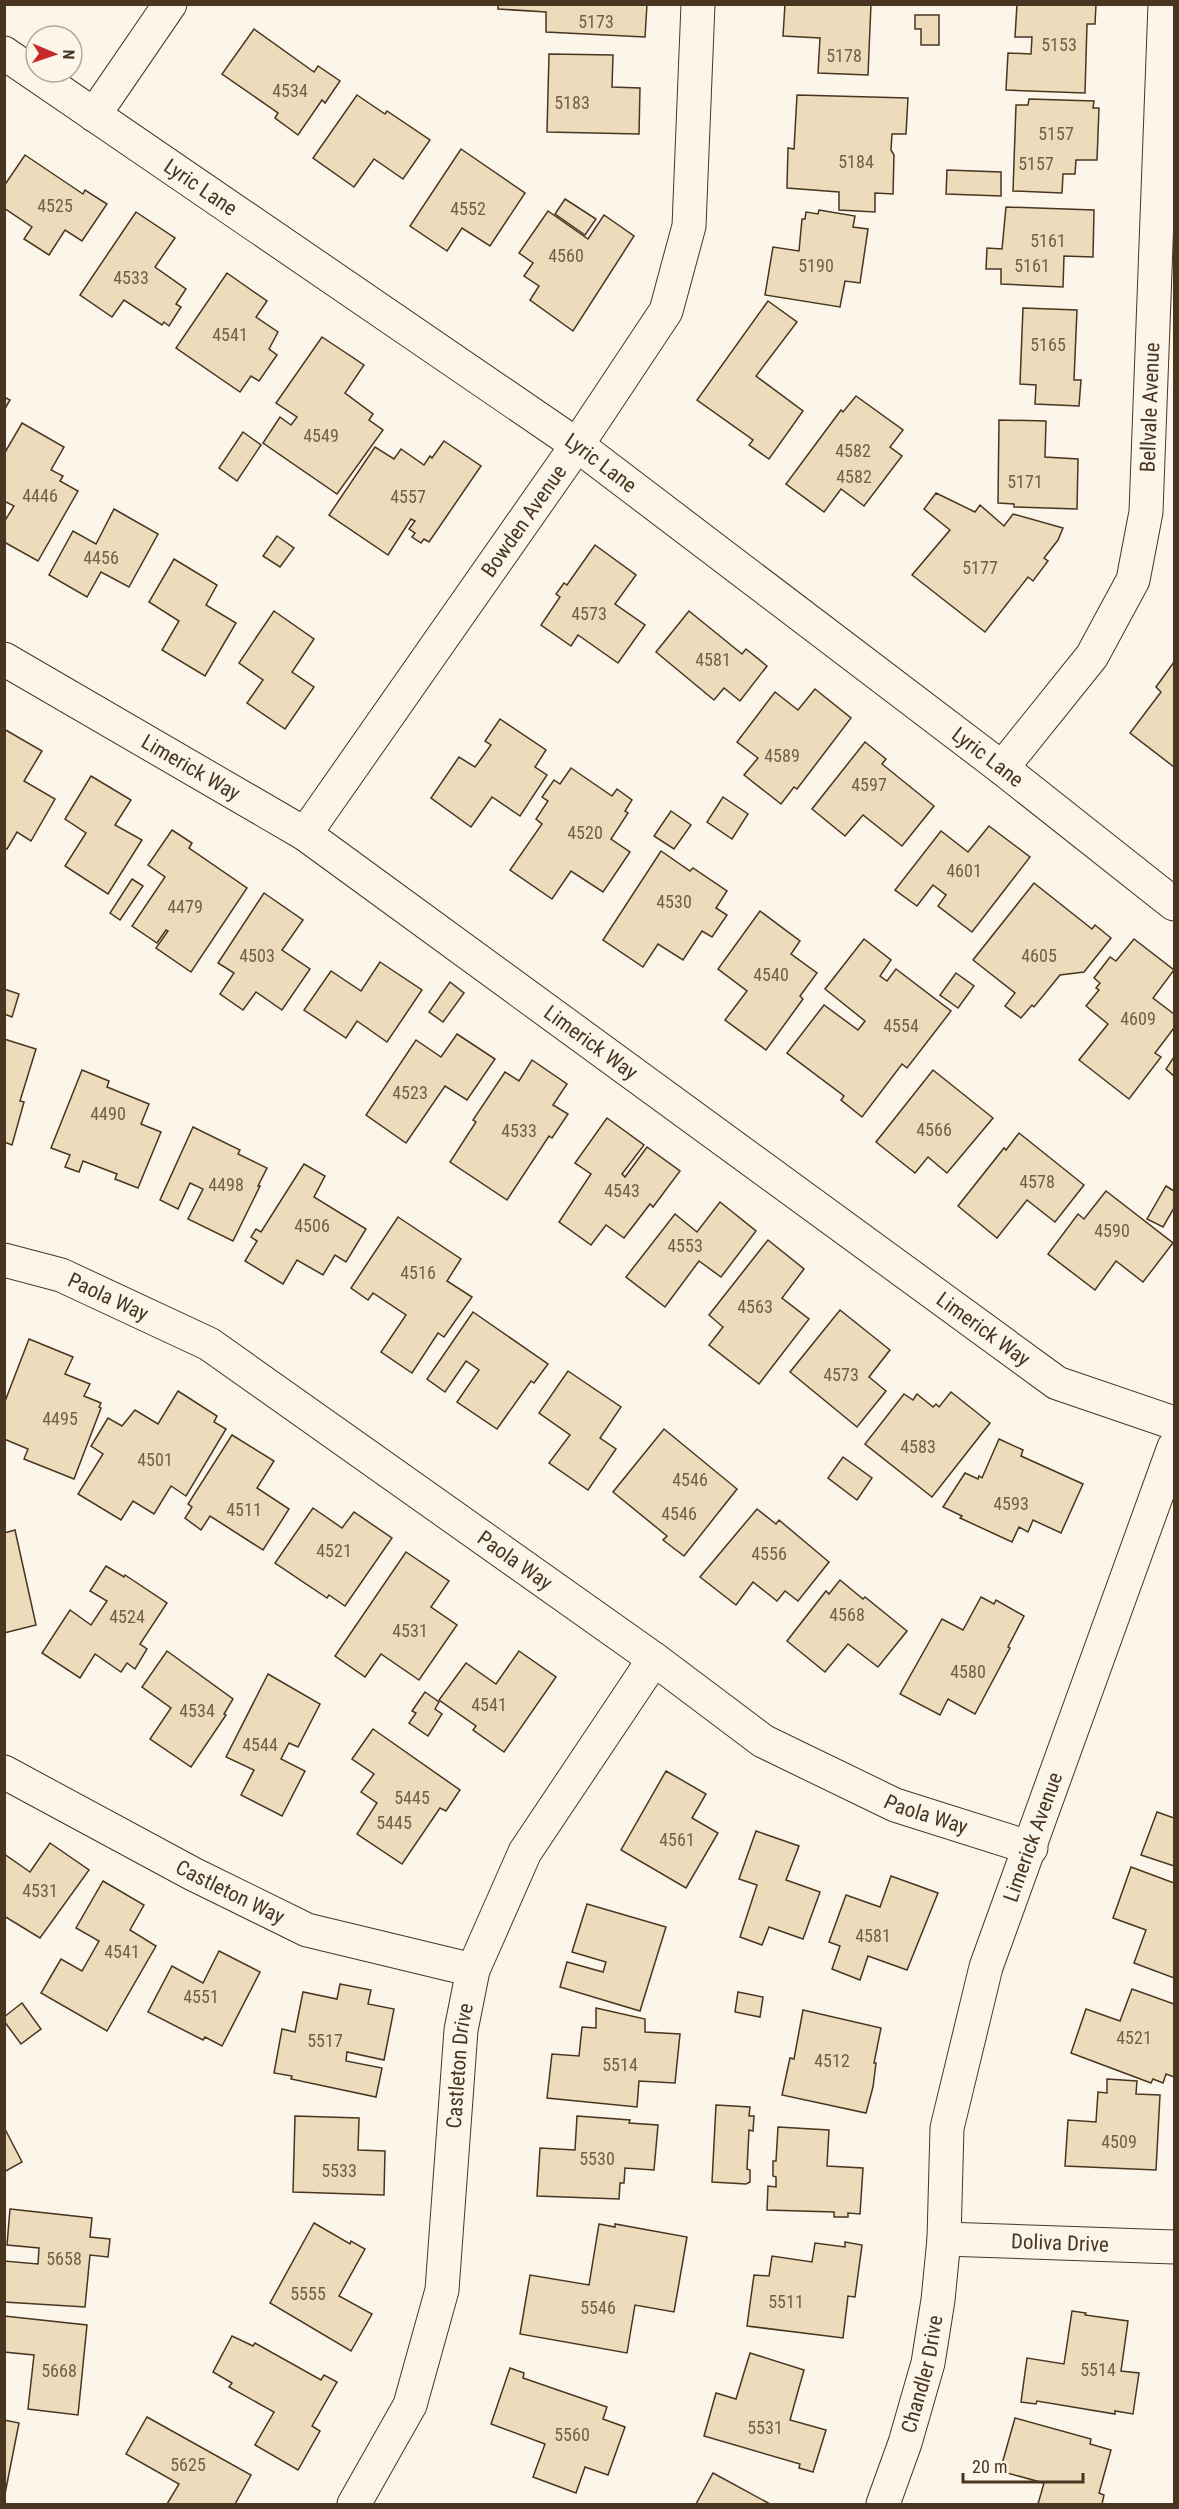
<svg xmlns="http://www.w3.org/2000/svg" width="1179" height="2509" font-family="'Roboto Condensed',sans-serif">
	<rect width="100%" height="100%" fill="#fbf6e9"/>
	<!-- building -->
	<g fill="#ecdcbc" stroke="#4a3520" stroke-width="1.5">
		<path d="M498 4H647L645 37 546 32V12L498 9Z"/>
		<path d="M785 4H871L868 75 818 73 820 38 783 36Z"/>
		<path d="M1017 4H1096L1095 24H1087L1085 93 1006 90 1008 53 1031 54 1032 37H1015Z"/>
		<path d="M915 15H939V45H921V29H915Z"/>
		<path d="M254 29 314 72 318 66 340 81 325 103 322 100 298 135 275 118 278 113 222 74Z"/>
		<path d="M549 54 613 55 612 87 640 88 639 134 547 132Z"/>
		<path d="M357 95 385 114 387 111 430 140 403 179 374 159 354 187 313 158Z"/>
		<path d="M797 95 908 98 906 134H892L891 150 894 155 893 194 875 193V212L839 210V192L787 188 788 148 794 149Z"/>
		<path d="M1029 99 1094 101 1093 108H1099L1097 160H1076L1075 174H1063L1062 193 1013 191 1016 105H1028Z"/>
		<path d="M461 149 525 193 490 246 462 228 447 251 410 226Z"/>
		<path d="M25 155 83 194 85 190 107 204 82 241 65 230 49 255 24 239 32 227 4 208V186Z"/>
		<path d="M947 170 1001 172V196L946 194Z"/>
		<path d="M565 199 596 219 585 235 555 214Z"/>
		<path d="M1006 207 1094 210 1093 257 1064 256 1063 287 1001 284V269H986L987 248 1002 249Z"/>
		<path d="M819 210 855 216 853 227 868 229 860 283 845 281 840 307 765 295 773 247 799 251 802 219H805L806 212 818 214Z"/>
		<path d="M548 211 588 239 604 215 634 236 573 331 530 300 539 286 524 276 533 263 519 253Z"/>
		<path d="M136 212 175 238 155 267 186 289 176 304 181 307 169 326 164 322 162 325 124 300 112 317 80 295Z"/>
		<path d="M227 273 267 301 256 317 278 332 269 349 277 355 259 381 251 376 240 392 176 348Z"/>
		<path d="M768 301 797 322 756 376 803 411 769 459 749 445 753 440 697 400Z"/>
		<path d="M1023 308 1077 310 1074 380H1081L1079 406 1035 404 1036 385 1020 384Z"/>
		<path d="M322 337 364 365 345 393 373 414 369 420 383 430 337 494 263 443 280 417 291 425 297 417 276 403Z"/>
		<path d="M856 396 903 430 890 447 902 456 864 506 841 489 824 512 786 484 841 410 843 412Z"/>
		<path d="M4 397 10 400 4 410Z"/>
		<path d="M999 420 1046 421 1045 457 1078 459 1077 509 1014 507V504L998 503Z"/>
		<path d="M22 423 64 447 51 470 63 476 60 481 78 491 38 561 4 542V522L14 506 4 501V454Z"/>
		<path d="M243 432 261 445 237 481 219 468Z"/>
		<path d="M444 441 481 466 429 542 424 539 421 543 412 537 415 533 409 529 415 521 411 519 388 555 329 515 375 447 394 459 401 449 424 465 430 456 432 458Z"/>
		<path d="M936 493 975 512 980 505 1004 526 1013 514 1063 528 1058 540 1044 558 1048 561 1033 581 1028 577 985 632 912 575 950 530 924 509Z"/>
		<path d="M114 509 158 534 129 587 101 572 87 597 49 575 73 531 96 544Z"/>
		<path d="M277 536 294 548 280 567 263 556Z"/>
		<path d="M595 545 636 575 615 604 645 625 618 663 578 635 571 646 541 625 560 597 556 594 564 583 567 585Z"/>
		<path d="M174 559 217 585 206 605 236 623 205 676 162 650 179 621 149 602Z"/>
		<path d="M274 611 314 639 292 672 314 687 285 729 247 703 263 680 239 663Z"/>
		<path d="M689 611 742 654 746 649 767 666 740 701 724 688 714 700 656 652Z"/>
		<path d="M1174 662V767L1130 733 1161 692 1156 687Z"/>
		<path d="M815 689 851 718 797 789 794 787 781 804 744 775 758 758 737 742 775 692 798 710Z"/>
		<path d="M500 719 546 750 535 767 547 775 520 816 492 797 471 827 431 798 459 757 475 767 491 745 485 741Z"/>
		<path d="M4 729 42 751 24 781 55 799 31 841 17 832 7 849 4 848Z"/>
		<path d="M865 742 886 759 882 764 934 806 902 846 863 815 845 836 812 809Z"/>
		<path d="M571 768 612 796 617 789 632 800 625 811 628 813 611 839 630 852 603 892 571 871 552 899 510 870 542 824 536 819 548 801 542 797 554 780 560 784Z"/>
		<path d="M91 776 131 800 115 825 142 840 108 894 65 866 86 833 65 819Z"/>
		<path d="M723 797 748 814 732 839 707 822Z"/>
		<path d="M671 811 691 825 674 849 654 836Z"/>
		<path d="M989 826 1030 857 972 932 938 906 946 895 933 885 917 906 895 890 941 831 968 852Z"/>
		<path d="M172 830 192 843 189 848 247 888 191 972 156 948 168 931 166 930 157 943 132 926 165 877 148 865Z"/>
		<path d="M661 851 690 871 693 868 727 891 716 908 727 915 712 937 702 931 683 960 658 944 643 967 603 940Z"/>
		<path d="M132 879 143 886 120 920 110 913Z"/>
		<path d="M1034 883 1092 929 1095 925 1111 938 1084 972 1060 975 1034 1007 1032 1005 1021 1018 1005 1006 1015 993 973 960Z"/>
		<path d="M264 893 303 920 282 950 310 969 282 1010 256 992 243 1010 220 994 234 973 218 963Z"/>
		<path d="M760 911 800 941 791 954 817 973 800 996 803 999 766 1050 725 1020 747 991 718 969Z"/>
		<path d="M864 939 891 960 880 976 887 981 896 969 951 1011 907 1068 902 1064 862 1117 841 1100 844 1096 787 1053 824 1005 858 1030 865 1021 825 989Z"/>
		<path d="M1134 939 1174 970 1153 998 1174 1014V1028L1155 1053 1161 1057 1129 1099 1079 1060 1108 1024 1086 1006 1099 990 1096 988 1100 983 1094 978 1110 957 1116 961Z"/>
		<path d="M380 962 422 990 387 1042 357 1021 346 1038 304 1010 331 971 361 991Z"/>
		<path d="M956 973 974 986 958 1008 940 995Z"/>
		<path d="M450 982 464 993 443 1022 429 1012Z"/>
		<path d="M4 989 19 994 12 1017 4 1014Z"/>
		<path d="M457 1034 495 1059 467 1100 445 1086 406 1143 366 1115 416 1040 441 1057Z"/>
		<path d="M4 1039 36 1049 20 1101 24 1102 12 1145 4 1142Z"/>
		<path d="M1174 1057V1076L1166 1069Z"/>
		<path d="M532 1060 567 1084 553 1105 568 1114 552 1138 549 1136 507 1200 450 1162 476 1122 473 1120 505 1072 519 1081Z"/>
		<path d="M82 1070 109 1081 107 1087 149 1104 141 1124 161 1132 138 1188 115 1179 117 1174 83 1161 79 1172 65 1167 70 1155 51 1148Z"/>
		<path d="M933 1070 993 1118 947 1173 928 1157 915 1173 876 1142Z"/>
		<path d="M607 1118 644 1145 622 1174 625 1177 647 1147 680 1171 653 1207 650 1204 624 1238 606 1225 591 1245 559 1222 591 1174 575 1163Z"/>
		<path d="M193 1127 240 1150 238 1154 267 1168 258 1186H260L233 1241 188 1219 203 1189 190 1183 178 1209 160 1200Z"/>
		<path d="M1019 1133 1084 1185 1055 1222 1027 1200 997 1238 958 1206 1004 1148 1006 1150Z"/>
		<path d="M304 1164 325 1176 314 1197 366 1229 346 1262 335 1255 323 1275 297 1260 283 1284 245 1261 257 1241 251 1237 256 1229 261 1232Z"/>
		<path d="M1166 1186 1174 1191V1208L1163 1227 1147 1219Z"/>
		<path d="M1106 1191 1173 1243 1143 1282 1116 1261 1095 1290 1048 1254 1078 1214 1084 1219Z"/>
		<path d="M720 1202 756 1231 721 1277 699 1261 665 1307 626 1277 675 1214 697 1232Z"/>
		<path d="M398 1217 461 1259 447 1281 472 1297 444 1337 438 1333 412 1373 381 1352 406 1315 373 1293 368 1300 351 1288Z"/>
		<path d="M768 1240 804 1269 782 1298 809 1319 759 1384 709 1345 723 1327 709 1315Z"/>
		<path d="M840 1310 890 1350 869 1377 886 1391 857 1427 790 1372Z"/>
		<path d="M473 1312 548 1364 534 1383 531 1381 497 1429 457 1402 479 1370 466 1361 445 1392 427 1379Z"/>
		<path d="M29 1339 73 1357 65 1374 90 1384 84 1396 101 1403 99 1407 101 1408 74 1479 24 1459 28 1449 4 1439V1404Z"/>
		<path d="M568 1371 621 1407 600 1438 616 1449 588 1490 549 1463 570 1435 539 1413Z"/>
		<path d="M178 1391 217 1416 214 1422 226 1429 186 1496 171 1486 154 1514 133 1501 121 1520 78 1494 103 1454 91 1446 108 1418 122 1426 135 1410 158 1424Z"/>
		<path d="M951 1392 990 1423 932 1497 865 1444 904 1394 913 1400 917 1394 933 1407 936 1404 939 1407Z"/>
		<path d="M664 1429 737 1489 684 1556 663 1540 667 1536 613 1492Z"/>
		<path d="M232 1435 274 1461 257 1488 289 1509 263 1550 210 1516 201 1530 185 1518 192 1507 188 1504Z"/>
		<path d="M999 1439 1023 1450 1021 1456 1083 1484 1061 1533 1033 1520 1028 1532 1019 1527 1012 1542 960 1518 962 1516 943 1507 965 1473 978 1479 979 1476 982 1478Z"/>
		<path d="M843 1457 872 1478 857 1500 828 1478Z"/>
		<path d="M313 1508 342 1528 354 1512 392 1538 345 1606 329 1595 327 1598 275 1563Z"/>
		<path d="M757 1509 776 1524 779 1520 829 1562 798 1601 785 1591 777 1601 753 1582 736 1605 700 1577Z"/>
		<path d="M15 1530 36 1625 4 1633V1533Z"/>
		<path d="M406 1552 449 1581 431 1607 457 1625 419 1680 381 1654 365 1677 335 1656Z"/>
		<path d="M106 1566 124 1577 125 1575 167 1603 140 1644 147 1649 135 1669 127 1663 121 1672 95 1654 80 1678 42 1653 70 1610 91 1625 107 1601 90 1591Z"/>
		<path d="M840 1580 863 1599 865 1597 907 1631 878 1667 848 1644 825 1672 787 1641 826 1591 829 1594Z"/>
		<path d="M981 1597 994 1604 996 1600 1024 1616 1008 1647 1010 1648 975 1714 948 1699 940 1715 900 1694 942 1619 963 1630Z"/>
		<path d="M167 1651 233 1699 224 1714 226 1715 191 1767 150 1739 171 1708 142 1687Z"/>
		<path d="M519 1651 556 1677 504 1752 473 1730 476 1726 439 1700 466 1663 496 1684Z"/>
		<path d="M268 1674 320 1704 298 1747 289 1743 281 1759 305 1771 282 1816 241 1795 254 1770 226 1757Z"/>
		<path d="M425 1692 439 1702 435 1709 442 1714 428 1736 409 1723 416 1713 412 1711Z"/>
		<path d="M373 1729 460 1790 446 1811 440 1808 402 1864 357 1834 377 1803 361 1792 374 1774 352 1759Z"/>
		<path d="M666 1771 706 1794 692 1818 718 1833 686 1888 621 1850Z"/>
		<path d="M1157 1812 1174 1818V1866L1141 1855Z"/>
		<path d="M756 1831 799 1846 786 1880 820 1892 803 1939 769 1927 762 1945 740 1937 757 1885 739 1879Z"/>
		<path d="M50 1843 89 1870 40 1938 4 1916V1854L30 1872Z"/>
		<path d="M1131 1867 1174 1883V1978L1134 1963 1146 1930 1113 1918Z"/>
		<path d="M891 1876 938 1893 907 1970 868 1956 860 1980 832 1969 840 1946 829 1942 846 1895 880 1907Z"/>
		<path d="M103 1881 144 1905 130 1930 156 1946 107 2031 41 1993 61 1959 82 1971 99 1941 76 1928Z"/>
		<path d="M587 1904 666 1927 640 2011 560 1987 567 1962 603 1972 606 1962 572 1952Z"/>
		<path d="M219 1951 260 1972 222 2046 205 2037 203 2040 148 2012 172 1966 203 1983Z"/>
		<path d="M340 1984 371 1990 368 2004 394 2009 384 2060 347 2052 346 2061 382 2068 376 2097 291 2079 292 2076 274 2073 282 2029 295 2032 303 1992 337 1999Z"/>
		<path d="M1132 1989 1174 2004V2077L1166 2074 1163 2083 1153 2079 1151 2083 1071 2053 1086 2009 1120 2021Z"/>
		<path d="M738 1992 763 1997 760 2017 735 2012Z"/>
		<path d="M22 2003 41 2029 21 2044 4 2021V2017Z"/>
		<path d="M596 2008 645 2019V2032L680 2034 675 2083 639 2081 637 2107 547 2098 552 2054 579 2056 582 2027 596 2028Z"/>
		<path d="M803 2010 881 2028 874 2063H876L873 2087 866 2113 782 2095 790 2058 794 2059Z"/>
		<path d="M1107 2079 1137 2081 1136 2094 1160 2095 1156 2170 1065 2166 1068 2120 1096 2122 1098 2092 1107 2093Z"/>
		<path d="M716 2105 750 2107 749 2116H754L753 2131 749 2130 747 2169 750 2170V2182L746 2184 712 2182Z"/>
		<path d="M295 2116 359 2118 358 2150 385 2151 384 2195 293 2192Z"/>
		<path d="M577 2116 630 2120 629 2123 658 2125 654 2170 625 2168 624 2183H620L619 2199 537 2196 540 2148 575 2150Z"/>
		<path d="M778 2127 829 2130 827 2166 863 2168 860 2214 848 2213V2217H834V2212L767 2210 768 2186 776 2187V2177L773 2176V2161H776Z"/>
		<path d="M6 2131 22 2162 4 2172V2132Z"/>
		<path d="M10 2209 92 2218 90 2237 110 2239 108 2257 90 2255 85 2307 4 2302V2261L38 2264 39 2248 7 2245Z"/>
		<path d="M314 2223 350 2244 351 2241 365 2249 339 2296 372 2314 351 2351 270 2303Z"/>
		<path d="M599 2224 615 2227V2224L687 2237 674 2312 635 2305 627 2353 520 2334 530 2275 589 2285Z"/>
		<path d="M845 2242 862 2245 855 2297 848 2296 843 2338 747 2326 754 2275 769 2276 772 2256 812 2262 815 2243 845 2247Z"/>
		<path d="M1072 2311 1086 2313 1085 2315 1128 2321 1121 2371 1139 2373 1133 2414 1115 2411V2414L1037 2401 1036 2404 1021 2402 1027 2358 1064 2364Z"/>
		<path d="M4 2316 87 2325 78 2415 28 2409 34 2355 4 2352Z"/>
		<path d="M232 2336 253 2346 255 2343 321 2380 324 2375 337 2382 312 2426 320 2431 298 2470 255 2445 274 2412 229 2387 232 2383 213 2372Z"/>
		<path d="M750 2353 804 2370 790 2420 826 2430 813 2472 799 2468 800 2464 704 2436 716 2393 736 2399Z"/>
		<path d="M510 2368 524 2373 523 2378 607 2407 603 2419 625 2427 608 2475 585 2467 576 2493 533 2477 545 2444 491 2424Z"/>
		<path d="M147 2417 251 2475 235 2504H167L179 2484 126 2454Z"/>
		<path d="M1015 2418 1091 2439 1090 2444 1111 2450 1099 2493 1104 2495 1102 2504H1038L1044 2483 1000 2471Z"/>
		<path d="M4 2420 19 2423 4 2499Z"/>
		<path d="M713 2473 770 2504H696Z"/>
	</g>
	<g fill="none" stroke-linecap="round" stroke-linejoin="round">
		<defs>
			<g id="minor">
				<path id="s1" d="M4 53 577 445 1002 768 1174 904"/>
				<path d="M94 115 170 4"/>
				<path id="s2" d="M4 659 305 834 1057 1383 1174 1423"/>
				<path id="s3" d="M1002 768 1092 656 1133 580 1146 512 1165 4"/>
				<path id="s4" d="M305 834 577 445 666 311 689 226 698 4"/>
				<path id="s5" d="M4 1260 61 1275 209 1344 654 1659 763 1741 895 1805 1031 1848"/>
				<path id="s6" d="M4 1772 193 1874 307 1930 473 1970"/>
				<path id="s7" d="M944 2239 1174 2247"/>
				<path id="s8" d="M354 2504 410 2405 442 2290 461 2030 473 1970 525 1852 654 1659"/>
			</g>
			<g id="major">
				<path id="s9" d="M883 2504 905 2443 928 2363 938 2300 944 2239 947 2128 986 1967 1174 1447"/>
			</g>
		</defs>
		<!-- minor casing -->
		<use href="#minor" stroke="#4a3520" stroke-width="35"/>
		<!-- major casing -->
		<use href="#major" stroke="#4a3520" stroke-width="35"/>
		<!-- minor -->
		<use href="#minor" stroke="#fbf6e9" stroke-width="33"/>
		<!-- major -->
		<use href="#major" stroke="#fbf6e9" stroke-width="33"/>
	</g>
	<g text-anchor="middle" stroke-width="4.5" stroke-linejoin="round" paint-order="stroke">
		<!-- number labels -->
		<g font-size="18" fill="#725f47">
			<text x="596" y="28">5173</text>
			<text x="1059" y="51">5153</text>
			<text x="844" y="62">5178</text>
			<text x="290" y="97">4534</text>
			<text x="572" y="109">5183</text>
			<text x="1056" y="140">5157</text>
			<text x="856" y="168">5184</text>
			<text x="1036" y="170">5157</text>
			<text x="55" y="212">4525</text>
			<text x="468" y="215">4552</text>
			<text x="1048" y="247">5161</text>
			<text x="566" y="262">4560</text>
			<text x="816" y="272">5190</text>
			<text x="1032" y="272">5161</text>
			<text x="131" y="284">4533</text>
			<text x="230" y="341">4541</text>
			<text x="1048" y="351">5165</text>
			<text x="321" y="442">4549</text>
			<text x="853" y="457">4582</text>
			<text x="854" y="483">4582</text>
			<text x="1025" y="488">5171</text>
			<text x="40" y="502">4446</text>
			<text x="408" y="503">4557</text>
			<text x="101" y="564">4456</text>
			<text x="980" y="574">5177</text>
			<text x="589" y="620">4573</text>
			<text x="713" y="666">4581</text>
			<text x="782" y="762">4589</text>
			<text x="869" y="791">4597</text>
			<text x="585" y="839">4520</text>
			<text x="964" y="877">4601</text>
			<text x="674" y="908">4530</text>
			<text x="185" y="913">4479</text>
			<text x="257" y="962">4503</text>
			<text x="1039" y="962">4605</text>
			<text x="771" y="981">4540</text>
			<text x="1138" y="1025">4609</text>
			<text x="901" y="1032">4554</text>
			<text x="410" y="1099">4523</text>
			<text x="108" y="1120">4490</text>
			<text x="934" y="1136">4566</text>
			<text x="519" y="1137">4533</text>
			<text x="1037" y="1188">4578</text>
			<text x="226" y="1191">4498</text>
			<text x="622" y="1197">4543</text>
			<text x="312" y="1232">4506</text>
			<text x="1112" y="1237">4590</text>
			<text x="685" y="1252">4553</text>
			<text x="418" y="1279">4516</text>
			<text x="755" y="1313">4563</text>
			<text x="841" y="1381">4573</text>
			<text x="60" y="1425">4495</text>
			<text x="918" y="1453">4583</text>
			<text x="155" y="1466">4501</text>
			<text x="690" y="1486">4546</text>
			<text x="1011" y="1510">4593</text>
			<text x="244" y="1516">4511</text>
			<text x="679" y="1520">4546</text>
			<text x="334" y="1557">4521</text>
			<text x="769" y="1560">4556</text>
			<text x="847" y="1621">4568</text>
			<text x="127" y="1623">4524</text>
			<text x="410" y="1637">4531</text>
			<text x="968" y="1678">4580</text>
			<text x="489" y="1711">4541</text>
			<text x="197" y="1717">4534</text>
			<text x="260" y="1751">4544</text>
			<text x="412" y="1804">5445</text>
			<text x="394" y="1829">5445</text>
			<text x="677" y="1846">4561</text>
			<text x="40" y="1897">4531</text>
			<text x="873" y="1942">4581</text>
			<text x="122" y="1958">4541</text>
			<text x="201" y="2003">4551</text>
			<text x="1134" y="2044">4521</text>
			<text x="325" y="2047">5517</text>
			<text x="832" y="2067">4512</text>
			<text x="620" y="2071">5514</text>
			<text x="1119" y="2148">4509</text>
			<text x="597" y="2165">5530</text>
			<text x="339" y="2177">5533</text>
			<text x="64" y="2265">5658</text>
			<text x="308" y="2300">5555</text>
			<text x="786" y="2308">5511</text>
			<text x="598" y="2314">5546</text>
			<text x="1098" y="2376">5514</text>
			<text x="59" y="2377">5668</text>
			<text x="765" y="2434">5531</text>
			<text x="572" y="2441">5560</text>
			<text x="188" y="2471">5625</text>
		</g>
		<!-- street labels -->
		<g font-size="21" fill="#4a3520" stroke="#fbf6e9">
			<text dy="7" stroke="none"><textPath href="#s1" startOffset="238">Lyric Lane</textPath></text>
			<text dy="7" stroke="none"><textPath href="#s3" startOffset="404">Bellvale Avenue</textPath></text>
			<text dy="7" stroke="none"><textPath href="#s1" startOffset="724">Lyric Lane</textPath></text>
			<text dy="7" stroke="none"><textPath href="#s4" startOffset="382">Bowden Avenue</textPath></text>
			<text dy="7" stroke="none"><textPath href="#s1" startOffset="1210">Lyric Lane</textPath></text>
			<text dy="7" stroke="none"><textPath href="#s2" startOffset="216">Limerick Way</textPath></text>
			<text dy="7" stroke="none"><textPath href="#s2" startOffset="702">Limerick Way</textPath></text>
			<text dy="7" stroke="none"><textPath href="#s5" startOffset="111">Paola Way</textPath></text>
			<text dy="7" stroke="none"><textPath href="#s2" startOffset="1188">Limerick Way</textPath></text>
			<text dy="7" stroke="none"><textPath href="#s5" startOffset="597">Paola Way</textPath></text>
			<text dy="7" stroke="none"><textPath href="#s5" startOffset="1083">Paola Way</textPath></text>
			<text dy="7" stroke="none"><textPath href="#s9" startOffset="688">Limerick Avenue</textPath></text>
			<text dy="7" stroke="none"><textPath href="#s6" startOffset="256">Castleton Way</textPath></text>
			<text dy="7" stroke="none"><textPath href="#s8" startOffset="458">Castleton Drive</textPath></text>
			<text dy="7" stroke="none"><textPath href="#s7" startOffset="116">Doliva Drive</textPath></text>
			<text dy="7" stroke="none"><textPath href="#s9" startOffset="136">Chandler Drive</textPath></text>
		</g>
	</g>
	<!-- border -->
	<rect width="1179" height="2509" fill="none" stroke="#4a3520" stroke-width="12"/>
	<!-- north arrow -->
	<g transform="translate(54 54) rotate(92)"><circle r="28" fill="#fbf6e9" stroke="#b4a999" stroke-width="1.5"/>
	<path d="M0-4.5L10 22L0 15L-10 22Z" fill="#c62828"/>
	<text y="-9" font-size="16" font-weight="bold" text-anchor="middle" fill="#4a3520">N</text>
	</g>
	<!-- scale -->
	<path d="M963 2473v9h120v-9" fill="none" stroke="#4a3520" stroke-width="3"/>
	<text x="972" y="2473" font-size="18" fill="#4a3520" stroke="#fbf6e9" stroke-width="4.5" paint-order="stroke">20 m</text>
</svg>
